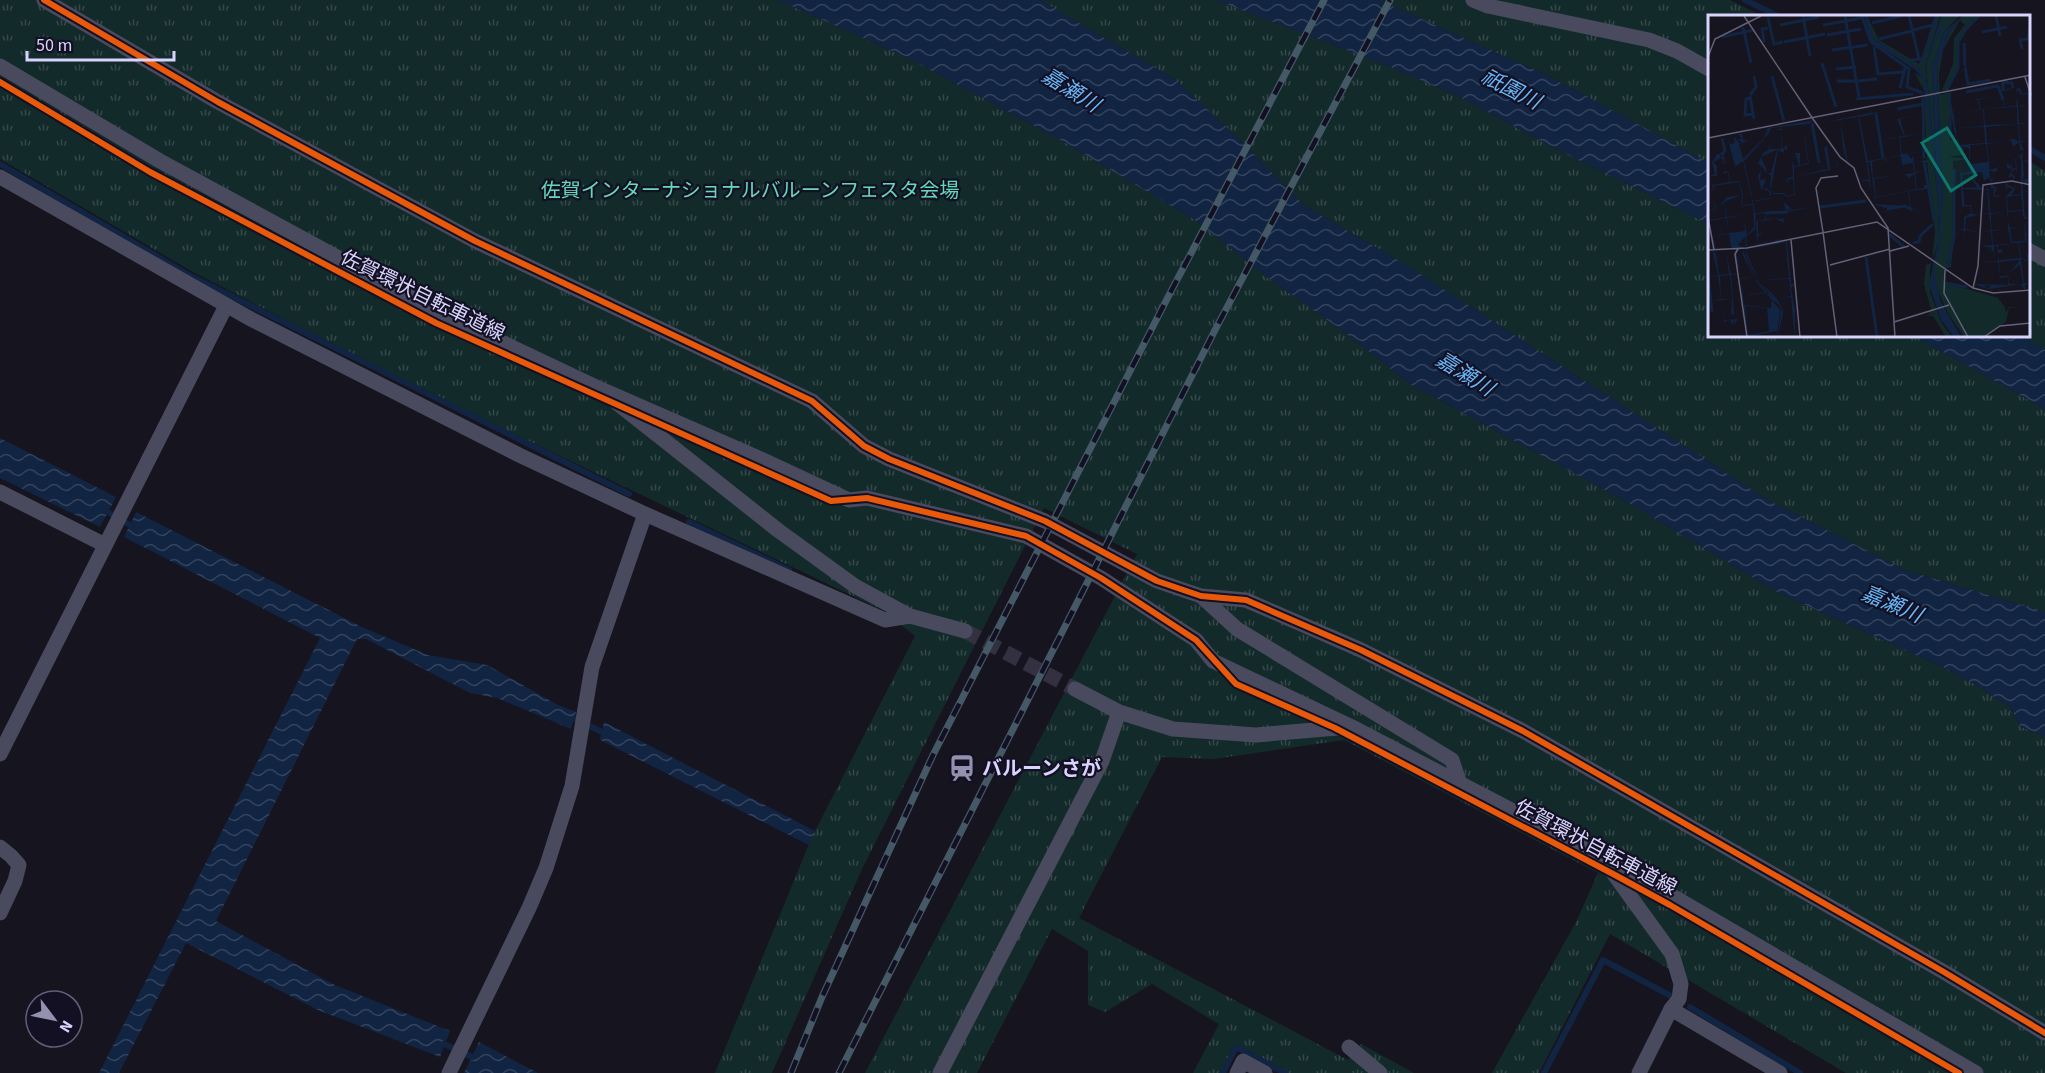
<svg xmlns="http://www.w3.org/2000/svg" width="2045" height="1073" font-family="'Source Sans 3','Noto Sans JP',sans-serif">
	<defs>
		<pattern id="grass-tufts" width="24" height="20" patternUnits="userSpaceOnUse" patternTransform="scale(1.5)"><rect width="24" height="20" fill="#132a2a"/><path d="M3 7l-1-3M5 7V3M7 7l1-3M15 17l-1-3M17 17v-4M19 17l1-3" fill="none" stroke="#35484a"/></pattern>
		<pattern id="water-waves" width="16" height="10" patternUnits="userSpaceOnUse" patternTransform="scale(1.5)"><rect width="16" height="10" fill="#112442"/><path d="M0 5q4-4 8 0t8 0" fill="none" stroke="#33435e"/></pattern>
	</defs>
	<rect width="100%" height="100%" fill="#16141f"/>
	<!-- grass -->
	<g fill="url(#grass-tufts)">
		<path d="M0 0H778L908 58 1057 138 1195 220 1268 278 1343 331 1410 384 1629 503 1777 592 1947 669 1971 682 2010 707 2021 727 2045 736V1073H1846L1610 934 1539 1073H1492L1576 922 1598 873 1344 740 1214 759 1162 757 1079 918 1348 1060 1361 1044 1414 1073H1289L1236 1044 1221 1073H1193L1219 1024 1152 984 1105 1012 1088 1005V951L1052 929 977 1073H865L1137 554 1044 508 862 869 772 1073H715L811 839 915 636 882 610 416 387 193 272 0 159Z"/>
		<path d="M1040 0H1216L1383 64 1458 96 1552 147 1709 224V336H1914L2045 409V612L1905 570 1768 500 1408 266 1305 206 1239 139 1176 80Z"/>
		<path d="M1379 0H1730L1762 16H1709V163L1547 75Z"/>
		<path d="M2029 161 2045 171V350L2022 336H2028Z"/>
	</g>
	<!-- water -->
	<g fill="url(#water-waves)">
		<path d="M778 0H1040L1176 80 1239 139 1305 206 1408 266 1768 500 1905 570 2045 612V736L2021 727 2010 707 1971 682 1947 669 1777 592 1629 503 1410 384 1343 331 1268 278 1195 220 1057 138 908 58Z"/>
		<path d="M1216 0H1379L1547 75 1709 163V224L1552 147 1458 96 1383 64Z"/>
		<path d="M1914 336H2022L2045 350V409Z"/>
		<path d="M0 438 116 497 100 527 0 478Z"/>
		<path d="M136 512 362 627 428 655 487 665 558 705 576 712 571 729 497 698 470 693 366 639H357L216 921 335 985 450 1031 440 1057 318 1010 186 943 119 1073H99L320 638 124 537Z"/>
		<path d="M604 722 815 831 809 845 600 740Z"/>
		<path d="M479 1042 538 1073H464Z"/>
	</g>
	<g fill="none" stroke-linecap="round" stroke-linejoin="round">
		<!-- stream -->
		<g stroke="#112442" stroke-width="6">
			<path d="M1745 0 1778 16"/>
			<path d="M2028 148 2045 158"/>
			<path d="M0 164 189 275 629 494"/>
			<path d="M108 512 130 525"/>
			<path d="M689 522 789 570"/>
			<path d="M575 719 602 732"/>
			<path d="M1690 1007 1800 1073"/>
			<path d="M444 1044 472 1057"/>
			<path d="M1223 1073 1236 1047 1285 1073"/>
			<path d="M1544 1073 1603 960 1673 997"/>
		</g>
		<!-- minor-tunnel -->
		<path stroke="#333140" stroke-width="15" stroke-dasharray="15 8" stroke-linecap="butt" d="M965 631 1075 689"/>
		<!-- minor -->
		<g stroke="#4a4a5f" stroke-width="15">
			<path d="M44 0 218 102 475 241 812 401 864 446 889 459 1045 521 1157 581 1201 596 1246 600 1361 650 1523 731 1944 972 2045 1033"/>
			<path d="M1473 0 1488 6 1649 40 1677 51 1709 69"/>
			<path d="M0 66 160 161 440 313 594 386 752 455 849 500 867 498 1026 536 1101 578 1196 640 1213 661 1352 727 1603 858 1674 897 1976 1073"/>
			<path d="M0 177 249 318 519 455 645 514"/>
			<path d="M2028 250 2045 259"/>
			<path d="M617 403 779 531 855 586 910 616"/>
			<path d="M0 492 105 545"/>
			<path d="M1201 596 1237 629 1452 760 1460 784"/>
			<path d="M1075 689 1119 712 1173 729 1256 735 1349 727"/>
			<path d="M0 754 226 306"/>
			<path d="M0 847 11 856 19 865 15 881 0 913"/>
			<path d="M1606 863 1672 954 1681 984 1679 999 1671 1009 1639 1073"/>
			<path d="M1671 1009 1780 1073"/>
			<path d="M1349 1047 1380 1073"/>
			<path d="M449 1073 529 908 546 868 572 786 592 667 645 514 885 620 910 616 965 631"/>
			<path d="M940 1073 1102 761 1119 712"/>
			<path d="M1237 1073 1243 1061 1265 1073"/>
		</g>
		<defs>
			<g id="rail">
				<path d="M791 1073 822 997 933 755 1168 297 1324 0"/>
				<path d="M839 1073 1215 330 1390 0"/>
			</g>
		</defs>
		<!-- rail casing -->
		<use href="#rail" stroke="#445866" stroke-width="7"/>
		<!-- rail -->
		<use href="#rail" stroke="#131023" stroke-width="4.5" stroke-dasharray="14" stroke-linecap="butt"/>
		<defs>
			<g id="cycleway">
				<path d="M44 0 218 102 475 241 812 401 864 446 889 459 1045 521 1157 581 1201 596 1246 600 1361 650 1523 731 1944 972 2045 1033"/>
				<path d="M0 82 150 172 436 323 831 501 867 498 1026 536 1101 578 1196 640 1236 684 1335 728 1615 875 1670 905 1959 1073"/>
			</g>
		</defs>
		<!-- cycleway casing -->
		<use href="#cycleway" stroke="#131023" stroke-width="10"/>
		<!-- cycleway -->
		<use href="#cycleway" stroke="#e8590c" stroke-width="6"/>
	</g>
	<!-- icons -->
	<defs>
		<symbol id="station-bare" viewBox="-9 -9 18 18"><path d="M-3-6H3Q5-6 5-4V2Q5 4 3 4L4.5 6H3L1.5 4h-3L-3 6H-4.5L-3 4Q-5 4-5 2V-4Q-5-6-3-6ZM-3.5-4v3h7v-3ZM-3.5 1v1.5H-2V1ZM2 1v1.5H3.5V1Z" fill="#9491af" stroke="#131023" stroke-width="2.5" paint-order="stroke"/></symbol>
	</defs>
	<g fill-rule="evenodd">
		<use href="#station-bare" x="943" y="749" width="38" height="38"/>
	</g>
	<g text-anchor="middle" stroke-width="4.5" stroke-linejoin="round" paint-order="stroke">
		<!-- park labels -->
		<g font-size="20" fill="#64d9ba" stroke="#131023">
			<text x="750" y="197">佐賀インターナショナルバルーンフェスタ会場</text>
		</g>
		<!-- street labels -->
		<g font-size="20" fill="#d8d4fd" stroke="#131023">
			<text transform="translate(423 295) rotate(26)" y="7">佐賀環状自転車道線</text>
			<text transform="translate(1596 847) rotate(28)" y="7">佐賀環状自転車道線</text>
		</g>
		<!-- poi labels -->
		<g font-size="20" font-weight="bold" fill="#d8d4fd" stroke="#131023" text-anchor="start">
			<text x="982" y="775">バルーンさが</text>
		</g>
		<!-- water labels -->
		<g font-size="21" font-style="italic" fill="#68b6f7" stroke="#131023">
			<text transform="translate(1511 89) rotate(27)" y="7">祇園川</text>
			<text transform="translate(1071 90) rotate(32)" y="7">嘉瀬川</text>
			<text transform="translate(1465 374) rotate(32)" y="7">嘉瀬川</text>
			<text transform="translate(1892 604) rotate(23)" y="7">嘉瀬川</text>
		</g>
	</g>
	<!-- overview -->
	<g transform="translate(1708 15)">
		<rect width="322" height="322" fill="#16141f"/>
		<path d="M154 1 165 26 215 64 212 55 165 23 159 1 171 25 211 49 228 1H232L217 52 219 67 216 64 231 192 230 227 222 254V277L233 307 244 322H238L225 301H216L228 298 220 299 223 295 216 269 218 250 224 248 227 216 219 147H211L222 143 211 144 219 142 216 75 206 57 163 27ZM234 1H251L236 17 224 52 228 156 218 52ZM254 1H270L251 25 249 53 240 76 234 75 245 49 246 23 257 10 252 5 235 35 231 61 232 80 243 77 242 125H249L250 132H255L256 138 260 139 240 142 259 144 245 146 246 222 243 252 236 254 237 268 290 283 298 297 301 292H311L301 293 298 307 268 322H256L241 300 228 272 226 255 235 187 229 51 241 17Z" fill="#132a2a"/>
		<path d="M238 268 290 283 297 292 298 307 276 322H260L236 276Z" fill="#132a2a"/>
		<path d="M233 1 234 11 218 52 228 155 224 52 236 17 254 1 241 17 229 54 235 187 232 235 226 255 232 285 253 322H246L233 305 221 270 230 227 231 192 215 64 219 67 217 52ZM310 66 314 79 322 77 321 73H322V90L310 92 311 108H322L311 109 312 126H322L312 127 316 135H312L311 127 305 132 303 125 301 127 302 124H307L311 127 310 109 278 112 279 128 296 127 279 129 281 147 289 146 281 148 282 155 290 152 288 157 281 156 283 165 287 161 283 168 281 162 276 166 274 157 254 160 255 173 269 172 264 165V163H265L275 175 255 174 256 183 274 181 256 183V190H263L264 199H272L258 203 257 214 271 217 257 215 255 223 256 215 247 213 256 214V202L263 198 262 191 254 192 252 152 253 158 262 157 261 133 250 131V123L251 130 277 128 276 112 248 113V124L242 94 245 99 272 94 270 85 260 86 266 85 265 76 266 85 286 81 271 85 273 94 296 92 295 77 299 74 305 73 295 77 297 92 308 91 309 82 310 91 321 90 320 79 314 80 309 75V81L308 74 312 73ZM309 92V109L277 110 276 94ZM275 94 276 111 247 113 246 99ZM278 129 280 147 262 149V130ZM163 95 164 98 168 97 171 98 151 102 153 110 160 146 193 140 191 122 173 125 187 122 186 114 187 122 196 121 189 104 215 99 192 104 197 121 216 118 192 123 194 139 217 136 199 139 204 144 205 139 207 157 220 156 207 158 209 174 216 173V170H222L219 174 201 176 203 192 227 206 198 190 177 193 165 189 167 182 162 147 159 148 161 156 163 176 161 166H151L161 164 150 101 147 103 135 104 133 108 141 154 135 133 133 112V108L134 105 122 106 162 98ZM193 141 194 150 205 148 206 158 165 163 164 146 176 144 181 148 177 143ZM196 159 201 163 206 159 208 174 168 182 166 164ZM200 176 202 191 165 189 166 183ZM106 105 101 109 63 113 61 118 50 131 36 146 45 186 62 183 61 176 53 174 50 161 53 155 52 165 58 164 54 174 62 173 63 161 50 148 56 137 61 135 60 128 62 134H73L74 115H66L74 113V134L79 130H83L79 131V136L76 133V138L70 135 63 173 59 174 66 178H77L79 181 86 179 85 164H81L80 167H78L80 163 85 162 84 146 86 151 91 150 87 138H92V150L100 148 97 127 96 116 101 149 86 152V162L114 155V148L115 155 120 154 116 133 119 130 122 153 129 151 128 145 130 151H129L127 152 122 153V155L86 162 87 180 78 182 77 179H66L63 177 62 184 45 186 47 198 83 195 77 194 76 187 84 195 110 191 84 196 48 199 47 214 38 222 39 232 49 230 48 206 57 205V199L58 204 68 203 75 204V197L76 208 67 203 57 206H50V219L55 218 50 221 49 229 74 224 69 227 79 225 83 269H87L83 273 87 295V322L86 317 73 318 86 317 83 282 70 283 83 281 81 264 52 265 81 263 79 245 44 249 79 245 78 227 41 234 68 227 64 226 39 233 38 236 50 265 69 284 74 293 75 299 70 322 73 293 48 262 38 240 37 222 30 230 37 233 0 234H6L4 222H0L4 221 0 196 7 195 5 183 8 194 19 182 33 180 16 187 19 202 36 200 33 188 34 180 31 167 6 171V175L0 176 5 174 3 160 7 159 5 152 0 153 5 152 4 147 9 139H12L13 143 5 147 9 151V161H3L5 170 21 167 20 157 17 159 14 157 20 156 18 148H12L17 147 13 143 15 138 21 159 22 167 31 166 19 121 22 129 27 128 26 124 27 122 31 128 34 127 31 125 30 124H34L30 119 38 118 34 119 35 125 40 126 31 129 35 144 56 123 60 113ZM69 135 63 158H60L53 142ZM35 146 45 189 34 190 35 179 27 152ZM16 188 18 202 2 205 0 197ZM45 190 46 212 39 220 34 191ZM36 200 37 216 21 218 19 203ZM18 203 21 218 4 221 2 206ZM21 219 23 233 7 234 5 221ZM309 137 312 141 315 137 314 146 322 145V159L321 146 315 147 316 161 314 165 322 164V165L318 169 314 166 315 177 322 176 315 178 316 193 322 192 316 193 317 202 322 203 316 204 314 196 300 197V205L299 197 283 199V207L284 215 300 214V206L302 213 315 212 302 214 304 227 317 226 316 205 317 212 322 211 317 213 318 219H322L318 220V226H322L311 228 313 243H316L317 245H320L319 241 320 238 322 243V257L321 245 317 246 315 243 313 244 316 268 322 269 317 270V275L312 269 282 274H279L283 270 276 271 279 274 276 273 267 269 300 270V262L292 263 291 255 275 257 291 255 290 247H271L290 246V239L291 245 312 243 310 228H303L300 214 284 216 285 230 297 229 303 230H290V235L294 234 295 237 290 238 289 231H286V238L282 231 281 239V232L271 231 284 230 283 216 273 217 283 215 281 199H274L281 198 279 175 276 174H283V170L287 169 284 170 289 173 286 180H289L292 182 285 181 286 173 280 175 282 189 298 188 282 189V198L299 197 298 181 305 174 299 172V177L297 168 306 173V167L307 174 303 180 313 179V143L308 144 309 157 307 154 303 158 307 161 306 166 304 160 303 162H300L304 155 299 152V148L303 151V146L304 154 308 153 307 144 312 143ZM313 180 315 195 300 196 299 182ZM312 245 299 261H292L291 247ZM312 250 315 269H301L300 259ZM4 235 8 239 11 260 21 259 18 238 23 259H31L23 260 25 284H34L33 263 27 238 28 235 33 263 46 262 35 240V235H30H35L48 266 72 295 69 322V316L39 322 35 285 33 284H25L26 299 36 300 23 299 24 284 14 285 16 305 30 304 26 310V305L24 310 22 305 17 306 16 310 14 285 4 286 13 284 10 261 1 262 10 260ZM22 260 24 284H13L12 261ZM46 262 59 277 35 280 33 264ZM60 278 68 287H63V293L36 290 35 280ZM37 291 59 293 61 316 40 320Z" fill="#112442" fill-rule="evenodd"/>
		<path fill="none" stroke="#112442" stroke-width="3" d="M95 1 102 41M137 1 151 82M154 1 163 27 201 54 199 72 215 78M158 1 165 25 209 54 217 66M201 1 211 44M288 1 292 21M60 3 66 29 75 27M164 8 193 1M72 10 111 2M115 10 154 3M35 12 43 48M205 15 225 10M257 15 271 1M274 17 299 12M119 20 153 14M14 22 45 15M171 24 204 16M56 27 54 14 60 13M76 27 117 19M256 28 257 51M166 32 170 59 195 57M314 34 312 25 320 24 322 11M124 35 160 30M202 45 215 44 228 1M114 48 128 92M257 52 260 69 283 65M128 54 148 52M64 61 76 106M129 66H149M150 66 169 64M192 73 197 53M240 73 250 53V28L257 15M295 76V67L304 68 305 73M258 77 290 71 295 85M240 78 244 101M42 80 48 72 46 61M42 81 46 104M42 83 38 84 37 100 45 99M215 83 216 143M148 84 205 79M189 94 215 89M168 99 175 143M242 102V122M104 108 111 148M13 140 17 136 14 123M216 146 226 206M112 192 158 186M179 194 197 191 204 195M57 198 80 197M181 219 196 232M205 228 211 227 212 221 225 209M158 242 169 322M239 253 246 222V154M0 261 4 297M237 268 259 272"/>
		<path fill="none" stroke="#646178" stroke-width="1.5" d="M36 1 105 104M0 42 7 24 53 1M317 62 323 80M105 104 132 142 146 153 153 173 180 213 187 322M0 123 323 60M0 202 6 235M115 217 129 322M115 217 108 173 113 163 130 161M83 225 92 322M30 234 27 239 39 322M0 235 39 233 169 207 265 273 285 278 323 275M182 236 201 231M122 250 182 234M237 255 236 278 260 322M265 273 270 251 275 170 304 166 323 170M186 307 241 290M276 322 292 311 323 308"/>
		<path fill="#0f766e" fill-opacity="0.15" stroke="#0f766e" stroke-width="3" d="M239 113 268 160 243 176 214 128Z"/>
		<rect width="322" height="322" fill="none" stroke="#d8d4fd" stroke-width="3"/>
	</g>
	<!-- north arrow -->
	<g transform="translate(54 1019) rotate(122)"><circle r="28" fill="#131023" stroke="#625e7a" stroke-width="1.5"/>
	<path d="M0-4.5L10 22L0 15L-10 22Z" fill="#9491af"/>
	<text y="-9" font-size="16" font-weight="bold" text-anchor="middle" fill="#d8d4fd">N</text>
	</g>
	<!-- scale -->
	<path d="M27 51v9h147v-9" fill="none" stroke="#d8d4fd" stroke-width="3"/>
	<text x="36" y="51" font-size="18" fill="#d8d4fd" stroke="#131023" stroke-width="4.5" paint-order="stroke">50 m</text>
</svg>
